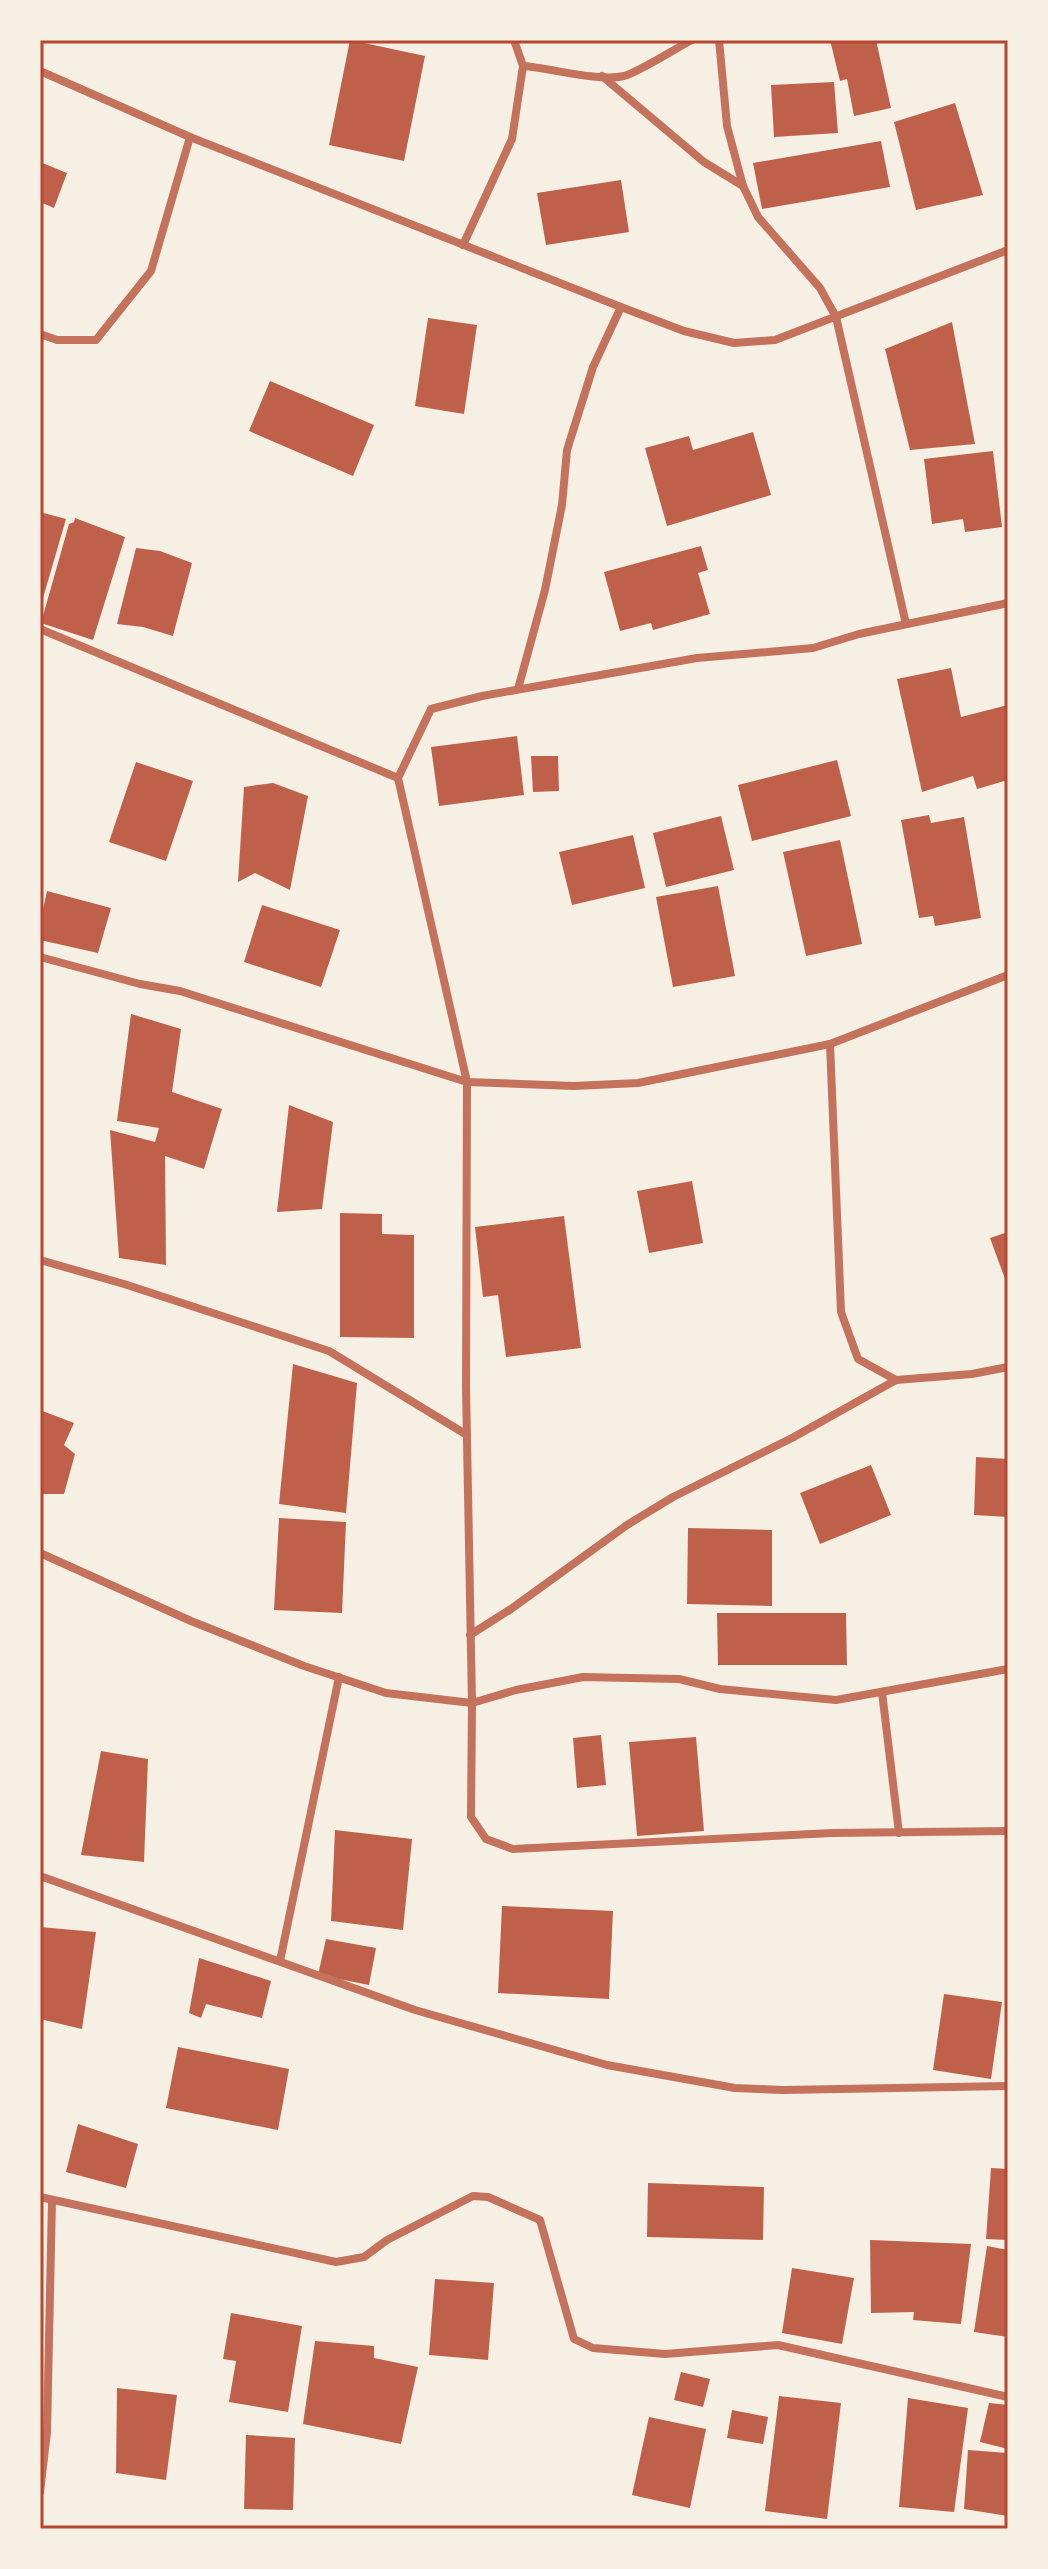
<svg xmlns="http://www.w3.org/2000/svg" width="1048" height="2569" font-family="'PT Sans Narrow',sans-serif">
	<rect width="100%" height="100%" fill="#f6efe4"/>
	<!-- building -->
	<g fill="#bf614a">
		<path d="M350 40 425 56 404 161 329 145Z"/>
		<path d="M830 40H876L891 108 854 116 847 79 840 81Z"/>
		<path d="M834 82 838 133 774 137 771 85Z"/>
		<path d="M955 103 983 195 916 210 894 122Z"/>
		<path d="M881 141 890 187 762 209 753 163Z"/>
		<path d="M40 162 67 173 54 208 40 202Z"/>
		<path d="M621 180 629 232 546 245 537 193Z"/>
		<path d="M428 318 477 325 464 414 415 406Z"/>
		<path d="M952 322 975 444 910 450 885 349Z"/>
		<path d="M270 381 374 425 353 476 249 431Z"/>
		<path d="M753 432 771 495 667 526 645 448 689 436 693 450Z"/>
		<path d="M993 451 1002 527 965 532 963 519 932 524 924 459Z"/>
		<path d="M40 512 66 519 43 598 40 597Z"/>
		<path d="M75 518 125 537 93 640 41 623 69 524 74 522Z"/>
		<path d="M701 546 708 570 698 573 710 614 653 630 651 623 620 631 604 572Z"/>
		<path d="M136 548 160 551 192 563 173 636 143 627 117 624Z"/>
		<path d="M951 668 961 717 1008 705V780L977 789 973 776 922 792 897 679Z"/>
		<path d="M517 736 524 795 439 806 431 747Z"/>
		<path d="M531 756H558L559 791 533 792Z"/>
		<path d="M837 760 851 816 752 841 738 785Z"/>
		<path d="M136 762 193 781 166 861 109 842Z"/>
		<path d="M273 783 308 796 290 890 255 873 238 882 244 787Z"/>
		<path d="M929 815 931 823 964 817 981 918 935 926 933 916 919 918 901 820Z"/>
		<path d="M721 816 734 870 666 887 653 833Z"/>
		<path d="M633 835 645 888 572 905 559 852Z"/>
		<path d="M840 840 862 944 806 956 783 852Z"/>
		<path d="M718 886 735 976 673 987 656 897Z"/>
		<path d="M47 891 111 908 98 953 40 940V924Z"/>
		<path d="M262 905 340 930 321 987 244 962Z"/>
		<path d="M131 1014 181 1029 172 1092 222 1109 204 1169 165 1156 166 1265 119 1258 110 1130 155 1142 159 1128 117 1121Z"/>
		<path d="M289 1105 333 1122 322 1209 277 1212Z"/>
		<path d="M692 1181 703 1243 649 1253 637 1191Z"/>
		<path d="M340 1213 382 1214V1234L414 1235V1338L340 1337Z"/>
		<path d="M564 1216 581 1348 506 1357 498 1295 483 1297 475 1227Z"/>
		<path d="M1008 1232V1287L990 1238Z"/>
		<path d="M293 1364 357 1383 346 1513 279 1504Z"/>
		<path d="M40 1410 74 1423 64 1445 75 1454 64 1494H40Z"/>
		<path d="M976 1457 1008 1459V1517L974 1515Z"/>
		<path d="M871 1465 891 1515 820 1544 800 1493Z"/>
		<path d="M279 1518 346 1522 342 1613 274 1610Z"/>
		<path d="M688 1528 772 1530V1606L687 1604Z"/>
		<path d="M717 1613H846L847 1665H718Z"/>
		<path d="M601 1735 606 1785 577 1788 573 1738Z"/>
		<path d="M696 1737 704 1831 637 1836 629 1742Z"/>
		<path d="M101 1751 148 1759 144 1862 81 1855Z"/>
		<path d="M335 1830 412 1839 403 1930 331 1921Z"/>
		<path d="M502 1906 613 1911 609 1999 498 1993Z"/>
		<path d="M40 1927 96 1932 82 2029 40 2019Z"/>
		<path d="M326 1939 376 1948 369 1985 318 1975Z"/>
		<path d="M199 1958 271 1981 262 2018 206 2004 201 2018 189 2013Z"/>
		<path d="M944 1994 1002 2002 991 2079 933 2070Z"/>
		<path d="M178 2047 289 2069 278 2130 166 2108Z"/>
		<path d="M78 2124 138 2144 126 2188 66 2172Z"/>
		<path d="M991 2168 1008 2169V2240L986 2239Z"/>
		<path d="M648 2183 764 2187 763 2240 647 2237Z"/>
		<path d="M870 2240 971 2244 961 2324 913 2320 914 2312 871 2313Z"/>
		<path d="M987 2246 1008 2250V2337L974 2332Z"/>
		<path d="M792 2268 854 2278 842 2344 782 2333Z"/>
		<path d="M435 2279 494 2283 488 2360 429 2355Z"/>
		<path d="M231 2313 302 2326 288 2412 229 2402 236 2361 223 2359Z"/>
		<path d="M315 2341 374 2346V2358L418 2367 401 2444 303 2424Z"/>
		<path d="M681 2372 710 2379 703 2407 674 2400Z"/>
		<path d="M117 2388 177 2395 166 2480 116 2473Z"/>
		<path d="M779 2396 841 2403 827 2519 765 2511Z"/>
		<path d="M908 2398 968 2408 954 2512 899 2507Z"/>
		<path d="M989 2403 1008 2405V2449L980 2442Z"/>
		<path d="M732 2410 768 2417 763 2444 727 2438Z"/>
		<path d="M649 2417 706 2429 690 2508 632 2495Z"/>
		<path d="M246 2435 295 2438 293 2510 244 2509Z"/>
		<path d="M968 2450 1008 2453V2516L964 2509Z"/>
	</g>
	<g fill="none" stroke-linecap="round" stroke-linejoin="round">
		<!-- minor -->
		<g stroke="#c5725c" stroke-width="8">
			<path d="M719 40 727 126 743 186 758 217 820 288 836 317 906 624"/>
			<path d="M523 66C551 68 598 82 624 76 639 72 676 48 692 40"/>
			<path d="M40 71 190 137 621 307 684 331 734 343 775 340 1008 250"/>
			<path d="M602 76 704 162 743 186"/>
			<path d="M463 245 512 139 523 66 514 40"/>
			<path d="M40 334 57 340H96L151 271 190 137"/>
			<path d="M1008 603 859 634 813 648 697 658 482 696 431 709 398 778 467 1082 466 1387 472 1703 471 1817 486 1839 513 1849 832 1833 1008 1831"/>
			<path d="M40 629 398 778"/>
			<path d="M518 689 545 590 562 505 567 450 593 367 621 307"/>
			<path d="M40 957 140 984 180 991 467 1082 574 1086 638 1083 830 1044 1008 975"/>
			<path d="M830 1044 841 1312 858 1359 896 1380"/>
			<path d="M40 1260 124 1284 329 1351 467 1435"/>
			<path d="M40 1553 191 1621 304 1666 386 1693 472 1703 516 1690 583 1677 679 1679 720 1689 836 1700 1008 1669"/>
			<path d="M470 1635 511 1609 627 1525 673 1497 792 1438 896 1380 972 1374 1008 1367"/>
			<path d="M882 1692 899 1833"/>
			<path d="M40 1876 415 2010 607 2065 735 2088 783 2090 1008 2086"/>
			<path d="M280 1961 339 1677"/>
			<path d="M40 2197 336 2262 364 2257 387 2240 473 2196 488 2197 540 2220 574 2339 593 2348 665 2354 778 2345 1008 2397"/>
			<path d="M40 2492 47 2432 52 2200"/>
		</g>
	</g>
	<!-- border -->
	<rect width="1048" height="2569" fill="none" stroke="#f6efe4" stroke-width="84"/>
	<rect x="42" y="42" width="964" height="2485" fill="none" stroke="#b5482f" stroke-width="3"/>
</svg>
